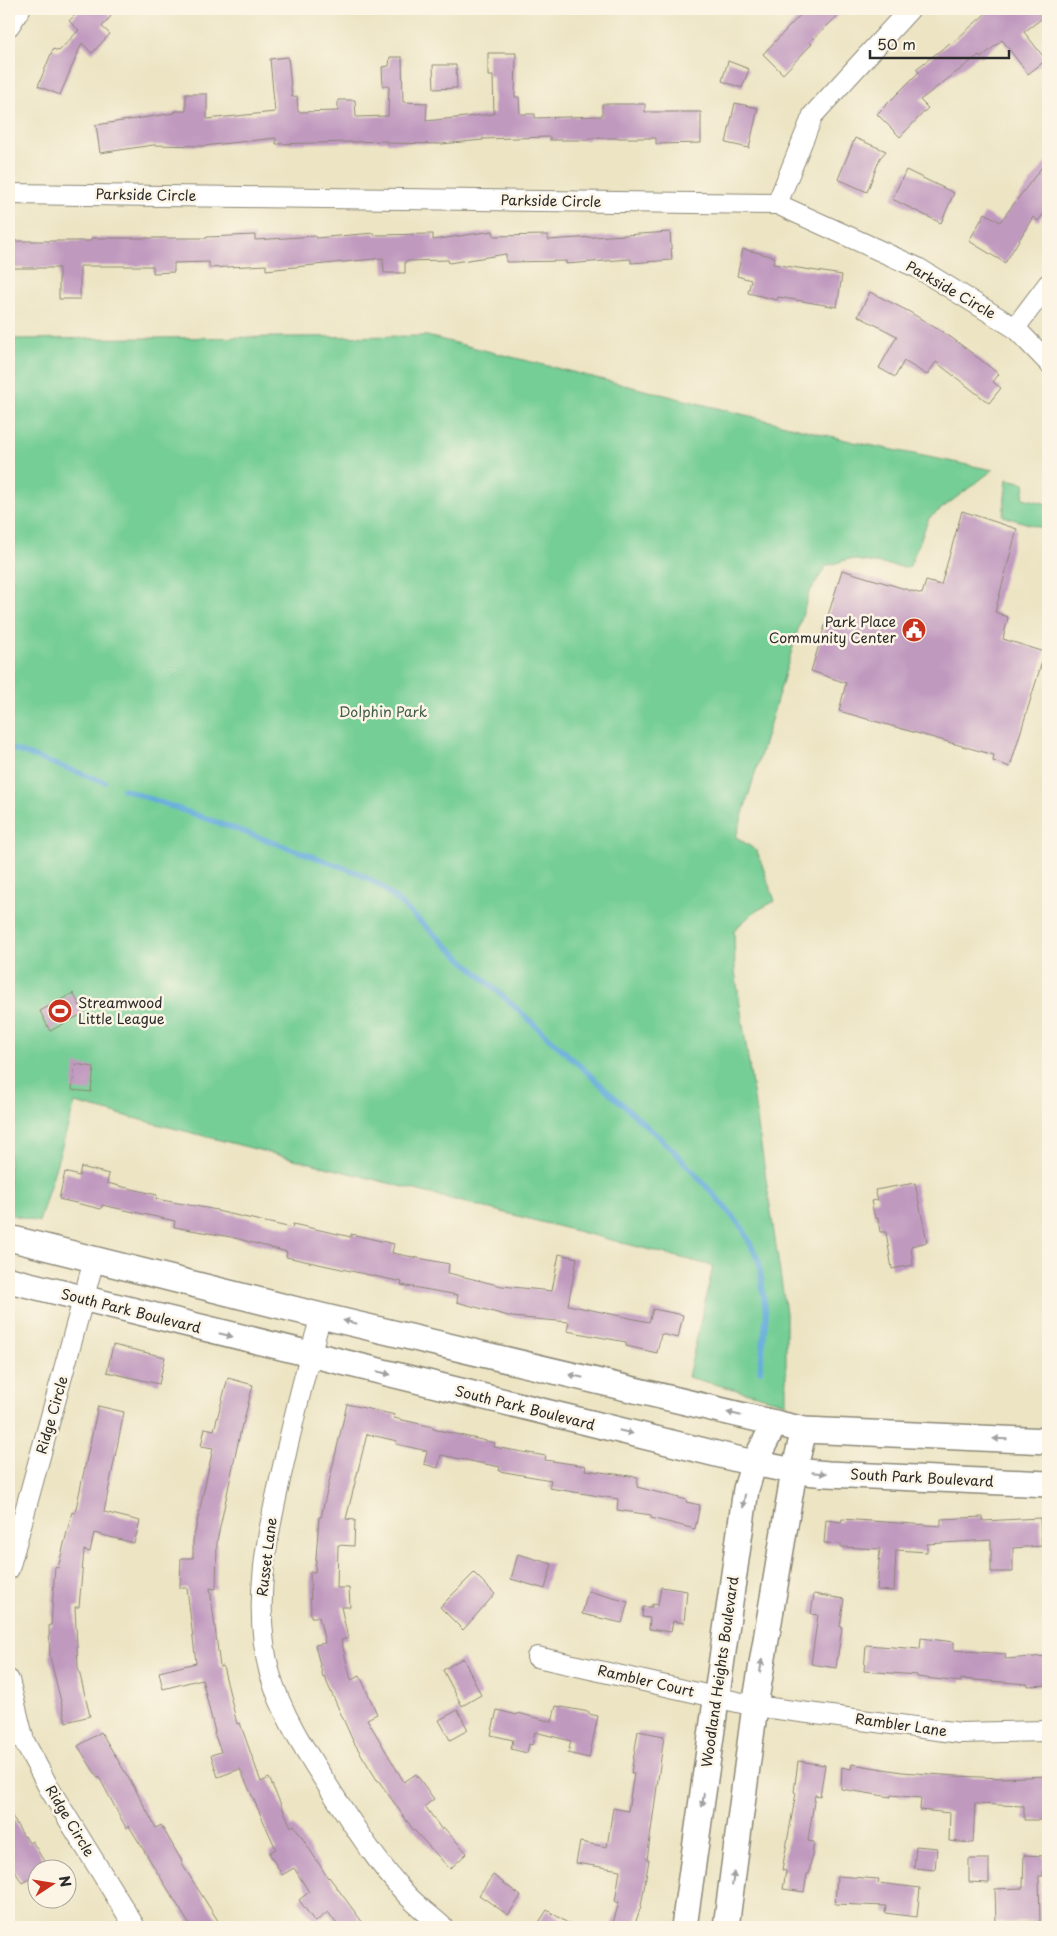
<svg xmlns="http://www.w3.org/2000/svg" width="1057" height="1936" font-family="'Playpen Sans',sans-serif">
	<rect width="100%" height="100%" fill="#fcf5e5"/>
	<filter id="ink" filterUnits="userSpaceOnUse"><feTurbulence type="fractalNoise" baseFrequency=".02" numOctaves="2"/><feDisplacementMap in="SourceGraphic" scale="10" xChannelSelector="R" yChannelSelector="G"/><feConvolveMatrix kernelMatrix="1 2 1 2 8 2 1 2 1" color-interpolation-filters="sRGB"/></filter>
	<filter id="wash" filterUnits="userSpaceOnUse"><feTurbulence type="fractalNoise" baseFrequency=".0096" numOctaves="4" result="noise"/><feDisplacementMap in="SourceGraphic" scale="20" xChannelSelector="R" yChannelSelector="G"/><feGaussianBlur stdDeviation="1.12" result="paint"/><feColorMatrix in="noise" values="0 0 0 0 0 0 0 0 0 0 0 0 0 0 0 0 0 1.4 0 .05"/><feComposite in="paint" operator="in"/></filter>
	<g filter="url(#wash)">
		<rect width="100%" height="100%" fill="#ece4c3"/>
		<!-- green -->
		<g fill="#74ce95" stroke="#507c60">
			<path d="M427 336 854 442 993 470 929 518 909 568 849 559 826 566 809 593 736 837 757 851 775 901 754 912 734 930 735 971 786 1313V1403L688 1377 713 1266 75 1103 39 1222 9 1214V339Z"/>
			<path d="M1007 479 1025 483 1023 498 1048 504V530L1003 516Z"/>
		</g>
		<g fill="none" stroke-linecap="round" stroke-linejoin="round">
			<!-- stream -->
			<g stroke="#65addc" stroke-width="5.5">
				<path d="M9 748 105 782"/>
				<path d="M123 789 320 859 358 873 381 886 672 1149 717 1198 743 1229 759 1262 766 1316 760 1371"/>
			</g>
		</g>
		<g id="blocks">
			<!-- building -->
			<g fill="#c099bf">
				<path d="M81 9H103L111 16 102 27 110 34 92 53 82 43 60 95 38 86 53 49 59 51 79 30 69 21Z"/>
				<path d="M806 9H845L810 42 812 44 783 74 763 54Z"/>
				<path d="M991 9H1048V14L1024 32 1046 60 1028 74 1002 40 981 58 979 55 920 100 928 108 900 137 877 114 919 72 916 69 950 43 951 44Z"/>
				<path d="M488 53H516L515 97H519L520 114H535V118L602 116V104H645V112H701V143L656 144V138H589V140H550V137L482 139 483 140 442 144 387 143V141L276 144V138L203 146 153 145 100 153 96 125 175 113V111H186V94H207V119L275 112 270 59 288 57 292 97 297 96 298 112 338 111V100H355L356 117 388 116 389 86H383L382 67 389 66 390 57H402L403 102 427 103 426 121 494 114 493 76H488Z"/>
				<path d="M728 61 749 69 742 88 722 81Z"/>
				<path d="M433 65H456L457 88 434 89Z"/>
				<path d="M735 103 758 108 749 148 726 143Z"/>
				<path d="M855 138 886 151 880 158 867 192 838 179Z"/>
				<path d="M1048 159V208L1038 221 1033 217 1005 263 969 241 985 213 1000 222Z"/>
				<path d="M906 170 954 193 941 223 892 199Z"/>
				<path d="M493 231 494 236 548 235V240L670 232 672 260 631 263V259L566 264V261L506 262V254L449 263 448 260 405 261V273H384L383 258 266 270V265L209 268V262L174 263V272L153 273V266H80V299H59V268H9V241H91V238H207V237L255 235V240L315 236 316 238 374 233V235L433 234V240Z"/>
				<path d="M743 249 775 257 773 264 842 275 837 307 778 297 777 300 748 293 751 280 737 276Z"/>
				<path d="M870 292 908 311 952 338 999 374 993 382 1001 388 989 403 936 362 927 375 904 361 895 377 879 368 897 336 858 316Z"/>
				<path d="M962 511 1017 529 995 612 1008 617 1003 639 1045 652 1010 767 993 761 994 755 839 711 846 683 811 671 842 570 922 594 926 581 941 585Z"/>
				<path d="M73 993 84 1013 50 1031 40 1011Z"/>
				<path d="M75 1064 94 1067 91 1092 72 1090Z"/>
				<path d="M81 1167 109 1174 107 1183 157 1195 156 1199 217 1210V1211L292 1228 293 1224 351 1237V1234L394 1244 392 1253 449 1264 448 1273 502 1286 552 1291 559 1254 577 1258 568 1305 649 1322 653 1309 683 1315 678 1338 661 1334 657 1353 626 1346V1342L567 1331 569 1322 512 1317 457 1302 458 1295 401 1285 402 1282 286 1257 287 1252 231 1237 174 1227 175 1221 102 1205 101 1209 59 1199 65 1172 79 1176Z"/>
				<path d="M915 1183 927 1242 911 1246 913 1265 892 1269 886 1232H880L878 1218H875L871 1201 878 1200 875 1190Z"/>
				<path d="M113 1345 165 1357 159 1384 107 1372Z"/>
				<path d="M228 1378 253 1385 243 1424H242L217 1541 216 1589 210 1588 220 1667 223 1666 237 1724 240 1723 261 1782 269 1778 291 1827 294 1825 328 1878 329 1877 366 1927H339L328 1912 315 1922 299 1900 309 1892 294 1868 282 1875 269 1853 276 1849 240 1769 218 1777 211 1755 221 1752 214 1733 215 1732 202 1679 163 1689 159 1672 196 1663 187 1588H180L181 1558H193V1541L213 1448 201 1446 205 1428 214 1430Z"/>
				<path d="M347 1404 395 1415 394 1418 433 1427V1429L495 1443 494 1447 546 1456 545 1460 586 1466 585 1470 638 1477 637 1487 687 1500 686 1502 700 1505 695 1529 651 1518V1515L617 1510 618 1499 549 1488 551 1480 499 1471 500 1467 441 1455 438 1468 424 1464 427 1451 396 1444 397 1441 367 1434 346 1519 355 1520 354 1546 338 1545 337 1588H349L350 1607H341L348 1638 341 1640 351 1680 360 1676 377 1714 367 1719 404 1782 416 1774 434 1799 425 1806 442 1830 444 1828 467 1853 450 1869 412 1828 378 1780H377L353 1741 324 1676 323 1677 315 1645 325 1643 319 1617H311L310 1572H315L319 1517H321Z"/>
				<path d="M98 1406 124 1412 104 1512 140 1521 134 1543 94 1533 90 1552 84 1550 79 1607H75L78 1667 90 1716 66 1722 50 1657 49 1625H51L55 1567 58 1568 72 1512 75 1513Z"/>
				<path d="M983 1517V1521L1040 1518 1042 1546 1013 1548V1572H991V1540L927 1544V1552L896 1550 894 1591 877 1590 880 1549 841 1547V1544L824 1543 826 1520 841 1522 842 1519 941 1526V1519Z"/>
				<path d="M518 1554 552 1564 545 1589 511 1579Z"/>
				<path d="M474 1573 495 1594 463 1630 440 1607Z"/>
				<path d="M661 1587 687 1591 684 1623 673 1621 671 1632 649 1629 650 1618 642 1617 643 1607H652V1604L658 1605Z"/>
				<path d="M588 1591 628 1602 622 1623 582 1614Z"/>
				<path d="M814 1594 844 1599 840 1627H842L836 1668 811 1664 818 1615 811 1614Z"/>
				<path d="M921 1638 954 1642V1650L1006 1654 1005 1659 1048 1656V1685L1028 1686V1684L961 1679V1682L917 1677V1675L864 1671 866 1645 920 1649Z"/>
				<path d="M463 1658 481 1695 462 1706 443 1670Z"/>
				<path d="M556 1706 589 1712V1714L598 1716 589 1758 568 1753 571 1741 535 1732 532 1745 529 1744 527 1753 511 1749 513 1740 491 1735 497 1710 517 1715 518 1713 552 1722Z"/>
				<path d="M458 1710 468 1730 450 1740 439 1720Z"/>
				<path d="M638 1731 664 1736 647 1860H649L641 1906 634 1927H612L619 1902H615L620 1870 576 1863 580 1842 607 1847 613 1808 628 1811 634 1773H631Z"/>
				<path d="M101 1732 134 1787 156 1828 161 1825 183 1863 182 1864 222 1927H191L129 1826 126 1828 99 1777 98 1778 78 1746Z"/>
				<path d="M798 1761 825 1765 820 1796 815 1795 808 1841 814 1842 809 1874H807L804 1892 783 1889 786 1871 782 1870 796 1793 794 1792Z"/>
				<path d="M852 1764 902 1772 956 1776 1003 1778 1048 1776V1820H1024V1806L975 1804 973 1843 949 1841 950 1813 920 1810 921 1798 891 1795V1797L841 1789 842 1767 851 1769Z"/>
				<path d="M9 1811 24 1837 25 1836 29 1843 32 1841 48 1868H38V1874L22 1883 9 1861Z"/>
				<path d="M916 1846 937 1848 935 1870 914 1868Z"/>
				<path d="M1024 1855 1044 1856 1043 1876H1039L1040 1922 996 1923 995 1889 1023 1888Z"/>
				<path d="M969 1859H989V1883L969 1882Z"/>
				<path d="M493 1875 521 1896 508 1915 479 1895Z"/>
				<path d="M837 1876 879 1879 878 1883 920 1888 917 1917 885 1913 886 1906 835 1904Z"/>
				<path d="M547 1910 574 1927H536Z"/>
			</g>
		</g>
	</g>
	<g filter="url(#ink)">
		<use href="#blocks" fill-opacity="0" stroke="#8c8877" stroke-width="1"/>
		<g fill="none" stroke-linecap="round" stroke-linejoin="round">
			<defs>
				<g id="minor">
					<path d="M9 26 20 9"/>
					<path d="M9 194 777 204 918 268 1015 328 1048 362"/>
					<path d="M777 204 813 115 910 9"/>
					<path d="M1015 328 1048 284"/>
					<path d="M321 1316C307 1364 295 1413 284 1462 268 1531 251 1604 270 1674 283 1718 309 1756 333 1794 356 1829 378 1864 406 1894 417 1906 431 1916 443 1927"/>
					<path d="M9 1569 94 1260"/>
					<path d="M537 1657 755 1706 960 1733 1048 1731"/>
					<path d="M9 1680 24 1741 49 1788 135 1927"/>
				</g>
				<g id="tertiary">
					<path d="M9 1238 321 1316 804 1430 1048 1441"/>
					<path d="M9 1280 749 1462 794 1471 828 1474 1048 1484"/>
					<path d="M684 1927 746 1489 754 1463 775 1423"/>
					<path d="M726 1927 755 1706 794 1471 804 1430"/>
				</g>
			</defs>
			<!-- minor casing -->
			<use href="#minor" stroke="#8c8877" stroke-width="22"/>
			<!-- tertiary casing -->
			<use href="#tertiary" stroke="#8c8877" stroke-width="28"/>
			<!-- minor -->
			<use href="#minor" stroke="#fff" stroke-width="20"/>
			<!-- tertiary -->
			<use href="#tertiary" stroke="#fff" stroke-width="25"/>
		</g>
		<!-- one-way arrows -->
		<defs><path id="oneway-solid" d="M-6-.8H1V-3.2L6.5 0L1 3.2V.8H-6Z" transform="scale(1.25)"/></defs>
		<g fill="#a0a0a0">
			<use href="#oneway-solid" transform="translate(350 1322) rotate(-167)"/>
			<use href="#oneway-solid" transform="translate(226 1335) rotate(14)"/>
			<use href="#oneway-solid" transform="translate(384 1373) rotate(14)"/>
			<use href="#oneway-solid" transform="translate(576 1376) rotate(-167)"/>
			<use href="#oneway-solid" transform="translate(734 1414) rotate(-167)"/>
			<use href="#oneway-solid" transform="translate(626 1432) rotate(14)"/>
			<use href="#oneway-solid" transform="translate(1000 1439) rotate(-178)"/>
			<use href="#oneway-solid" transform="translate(819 1473) rotate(5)"/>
			<use href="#oneway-solid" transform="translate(744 1501) rotate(98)"/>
			<use href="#oneway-solid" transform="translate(761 1666) rotate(-81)"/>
			<use href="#oneway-solid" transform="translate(703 1800) rotate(98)"/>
			<use href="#oneway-solid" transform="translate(733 1879) rotate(-83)"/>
		</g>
	</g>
	<!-- icons -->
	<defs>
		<symbol id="civic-disc" viewBox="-11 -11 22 22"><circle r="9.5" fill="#c8321e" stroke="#fcf5e5"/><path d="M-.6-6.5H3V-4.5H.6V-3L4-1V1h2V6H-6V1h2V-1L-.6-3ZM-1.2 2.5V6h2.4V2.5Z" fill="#fff"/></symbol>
		<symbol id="stadium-disc" viewBox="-11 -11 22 22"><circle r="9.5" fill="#c8321e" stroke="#fcf5e5"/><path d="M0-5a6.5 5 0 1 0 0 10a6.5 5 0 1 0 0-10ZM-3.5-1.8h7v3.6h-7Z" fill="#fff"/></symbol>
	</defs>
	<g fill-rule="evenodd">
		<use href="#civic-disc" x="900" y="616" width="28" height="28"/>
		<use href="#stadium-disc" x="46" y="997" width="28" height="28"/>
	</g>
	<g text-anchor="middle" stroke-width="5" stroke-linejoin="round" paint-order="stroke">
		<!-- street labels -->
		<g font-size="14" fill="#2b2b2b" stroke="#fcf5e5">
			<text transform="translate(146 195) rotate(1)" y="5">Parkside Circle</text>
			<text transform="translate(551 201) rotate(1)" y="5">Parkside Circle</text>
			<text transform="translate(951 290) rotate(30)" y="5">Parkside Circle</text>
			<text transform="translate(131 1311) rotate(14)" y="5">South Park Boulevard</text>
			<text transform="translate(525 1408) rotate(14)" y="5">South Park Boulevard</text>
			<text transform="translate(52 1415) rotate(-74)" y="5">Ridge Circle</text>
			<text transform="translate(922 1478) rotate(3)" y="5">South Park Boulevard</text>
			<text transform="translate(267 1557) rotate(-83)" y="5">Russet Lane</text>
			<text transform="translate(720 1672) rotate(-82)" y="5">Woodland Heights Boulevard</text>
			<text transform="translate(646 1681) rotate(13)" y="5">Rambler Court</text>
			<text transform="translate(901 1725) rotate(8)" y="5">Rambler Lane</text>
			<text transform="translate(70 1821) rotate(59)" y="5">Ridge Circle</text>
		</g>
		<!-- poi labels -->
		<g font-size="14" fill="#2b2b2b" stroke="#fcf5e5" text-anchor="end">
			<text x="896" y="627">Park Place<tspan x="896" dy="16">Community Center</tspan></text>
			<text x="78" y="1008" text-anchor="start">Streamwood<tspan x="78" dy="16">Little League</tspan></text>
		</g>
		<!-- park labels -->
		<g font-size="14" fill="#415c4b" stroke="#fcf5e5">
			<text x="383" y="717">Dolphin Park</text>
		</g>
	</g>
	<!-- margin -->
	<rect width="1057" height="1936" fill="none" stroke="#fcf5e5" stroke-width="30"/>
	<!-- north arrow -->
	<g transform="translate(52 1884) rotate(78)"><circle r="24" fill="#fcf5e5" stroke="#a8a49b"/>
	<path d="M0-4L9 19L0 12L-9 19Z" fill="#c8321e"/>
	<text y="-8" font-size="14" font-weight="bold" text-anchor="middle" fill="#2b2b2b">N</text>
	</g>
	<!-- scale -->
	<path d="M870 50v8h139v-8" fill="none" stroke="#2b2b2b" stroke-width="2.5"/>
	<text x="877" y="50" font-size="15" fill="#2b2b2b" stroke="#fcf5e5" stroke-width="4" paint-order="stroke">50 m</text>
</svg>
